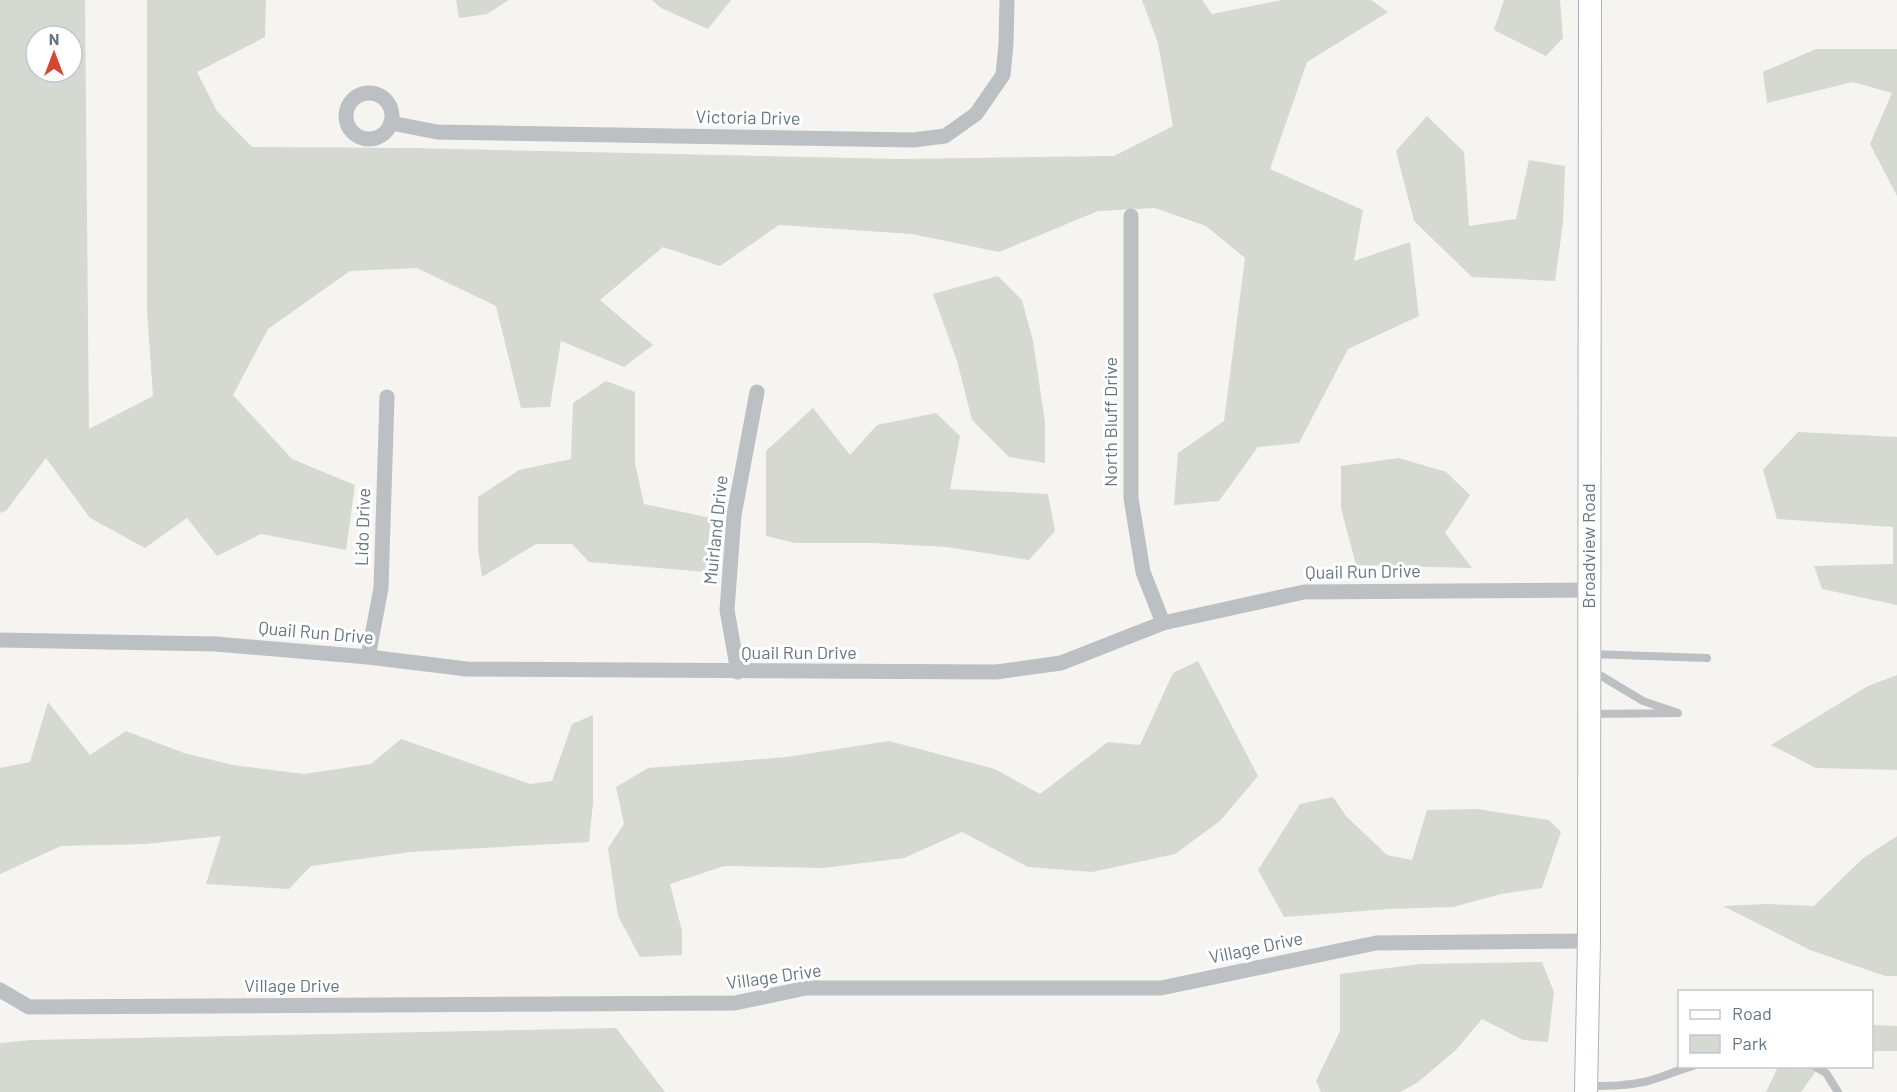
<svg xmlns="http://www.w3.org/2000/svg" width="1897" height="1092" font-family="Barlow,sans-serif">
	<rect width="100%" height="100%" fill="#f5f4f1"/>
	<!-- green -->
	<g fill="#d5d9d1" fill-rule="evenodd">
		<path d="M0 0H85L89 429 153 396 147 310V0H266L265 37 197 72 217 111 252 147 412 148 900 159 1114 156 1173 126 1158 43 1142 0H1202L1212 14 1282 0H1371L1388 12 1307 62 1270 169 1363 210 1354 261 1410 242 1419 316 1348 349 1299 443 1258 447 1219 501 1174 505 1178 453 1224 421 1245 258 1206 226 1155 208 1098 211 999 252 912 234 779 225 720 266 663 247 600 300 653 345 624 367 561 341 550 407 521 408 496 306 417 268 350 271 268 329 233 395 292 459 355 485 346 550 261 534 217 556 187 518 145 548 90 518 46 458 6 511 0 513ZM36 36H72V72H36Z"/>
		<path d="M456 0H509L487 14 459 18Z"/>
		<path d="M652 0H731L708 29 661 8Z"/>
		<path d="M1504 0H1560L1563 38 1546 56 1494 30Z"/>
		<path d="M1816 49H1897V196L1870 144 1892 93 1853 82 1767 103 1763 72Z"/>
		<path d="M1427 116 1464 152 1469 226 1516 219 1529 160 1565 166 1563 223 1555 281 1472 277 1414 221 1396 151Z"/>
		<path d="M998 276 1022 300 1033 341 1045 422V463L1009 457 972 420 957 361 933 294Z"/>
		<path d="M606 381 635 392V463L644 504 711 518 705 572 589 562 572 544H536L482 577 478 548V497L519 470 571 459 573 403Z"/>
		<path d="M813 408 850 455 877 425 936 413 960 436 950 489 1048 494 1055 531 1029 560 947 547 874 543H795L766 536V451Z"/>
		<path d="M1798 432 1897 437V605L1822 589 1814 566 1893 564V527L1777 519 1763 470Z"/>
		<path d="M1399 458 1446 472 1470 495 1445 533 1472 568 1356 565 1341 508V466Z"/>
		<path d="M1198 661 1258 776 1220 821 1175 854 1092 872 1028 867 962 832 904 858 823 868 724 866 670 884 682 931V955L640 957 618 916 608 848 624 824 616 787 648 768 787 757 889 741 995 769 1040 794 1108 742 1140 745 1173 673Z"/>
		<path d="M1897 675V770L1816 768 1771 745 1868 686Z"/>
		<path d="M48 702 90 755 126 731 184 753 233 765 304 774 371 764 401 739 530 784 552 781 572 724 593 715V803L589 842 410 852 311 866 289 889 206 884 221 836 146 844 61 846 0 874V768L30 762Z"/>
		<path d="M1333 797 1346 816 1387 855 1412 860 1427 810 1477 809 1549 820 1561 832 1542 888 1501 894 1453 907 1389 909 1284 917 1258 870 1300 804Z"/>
		<path d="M1897 836V976H1885L1810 950 1723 906 1767 904 1814 906 1862 859Z"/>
		<path d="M1542 962 1554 992 1548 1042 1523 1040 1482 1019 1456 1050 1417 1083 1400 1092H1321L1316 1081 1340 1031V974L1421 964Z"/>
		<path d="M1872 1025 1897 1026V1051H1872Z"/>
		<path d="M616 1028 665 1092H0V1043L32 1040Z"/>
		<path d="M1778 1067H1819L1801 1092H1766Z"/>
	</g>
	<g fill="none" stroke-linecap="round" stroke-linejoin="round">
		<defs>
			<path id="primary" d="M1586 1092 1589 941 1590 0"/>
		</defs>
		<!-- primary casing -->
		<use href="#primary" stroke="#adb3b6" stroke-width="24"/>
		<!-- service -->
		<g stroke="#bcc0c3" stroke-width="8">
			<path d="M1590 654 1707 658"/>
			<path d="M1593 714 1678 713 1643 701 1593 671"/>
			<path d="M1814 1066 1826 1073 1838 1092"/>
			<path d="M1587 1086C1608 1086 1628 1086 1648 1081 1663 1077 1677 1070 1693 1066"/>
		</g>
		<!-- minor -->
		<g stroke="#bcc0c3" stroke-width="15">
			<circle cx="369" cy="116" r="23"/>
			<path d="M391 123 437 132 913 140 945 136 976 114 1003 75 1006 44 1007 0"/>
			<path d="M1131 216V498L1143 572 1163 623"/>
			<path d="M0 640 216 644 368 657 467 669 996 672 1061 663 1163 623 1304 592 1589 590"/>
			<path d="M368 657 381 588 387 397"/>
			<path d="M738 672 727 610 734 515 757 392"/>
			<path d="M0 990 29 1007 735 1003 806 988H1161L1376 943 1589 941"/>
		</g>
		<!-- primary -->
		<use href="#primary" stroke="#fff" stroke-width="22"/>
	</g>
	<g text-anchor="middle" stroke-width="6" stroke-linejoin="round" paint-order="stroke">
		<!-- street labels -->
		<g font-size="18" fill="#667780" stroke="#fff">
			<text transform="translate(748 118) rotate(1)" y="6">Victoria Drive</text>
			<text transform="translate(1111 422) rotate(-90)" y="6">North Bluff Drive</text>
			<text transform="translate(363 527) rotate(-88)" y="6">Lido Drive</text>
			<text transform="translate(716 530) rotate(-84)" y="6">Muirland Drive</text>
			<text transform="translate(1589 546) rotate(-90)" y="6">Broadview Road</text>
			<text transform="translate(1363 572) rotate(-1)" y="6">Quail Run Drive</text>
			<text transform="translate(316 633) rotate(5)" y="6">Quail Run Drive</text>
			<text x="799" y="659">Quail Run Drive</text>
			<text transform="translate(1256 948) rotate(-12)" y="6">Village Drive</text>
			<text transform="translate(774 977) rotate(-8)" y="6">Village Drive</text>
			<text x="292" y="992">Village Drive</text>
		</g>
	</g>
	<!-- legend -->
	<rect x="1678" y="990" width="195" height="78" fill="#ffffff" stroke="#c2c9cc" stroke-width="1.5"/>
	<rect x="1690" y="1010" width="30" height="9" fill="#ffffff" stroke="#c2c9cc" stroke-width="1.5"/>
	<text x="1732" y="1020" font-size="18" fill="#667780">Road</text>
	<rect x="1690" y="1035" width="30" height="18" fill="#d5d9d1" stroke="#c2c9cc" stroke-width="1.5"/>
	<text x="1732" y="1050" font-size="18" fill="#667780">Park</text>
	<!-- north arrow -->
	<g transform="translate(54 54)"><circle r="28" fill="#ffffff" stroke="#c2c9cc" stroke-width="1.5"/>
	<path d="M0-4.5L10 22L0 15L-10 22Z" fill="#d34833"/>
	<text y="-9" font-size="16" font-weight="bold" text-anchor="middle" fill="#667780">N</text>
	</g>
</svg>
